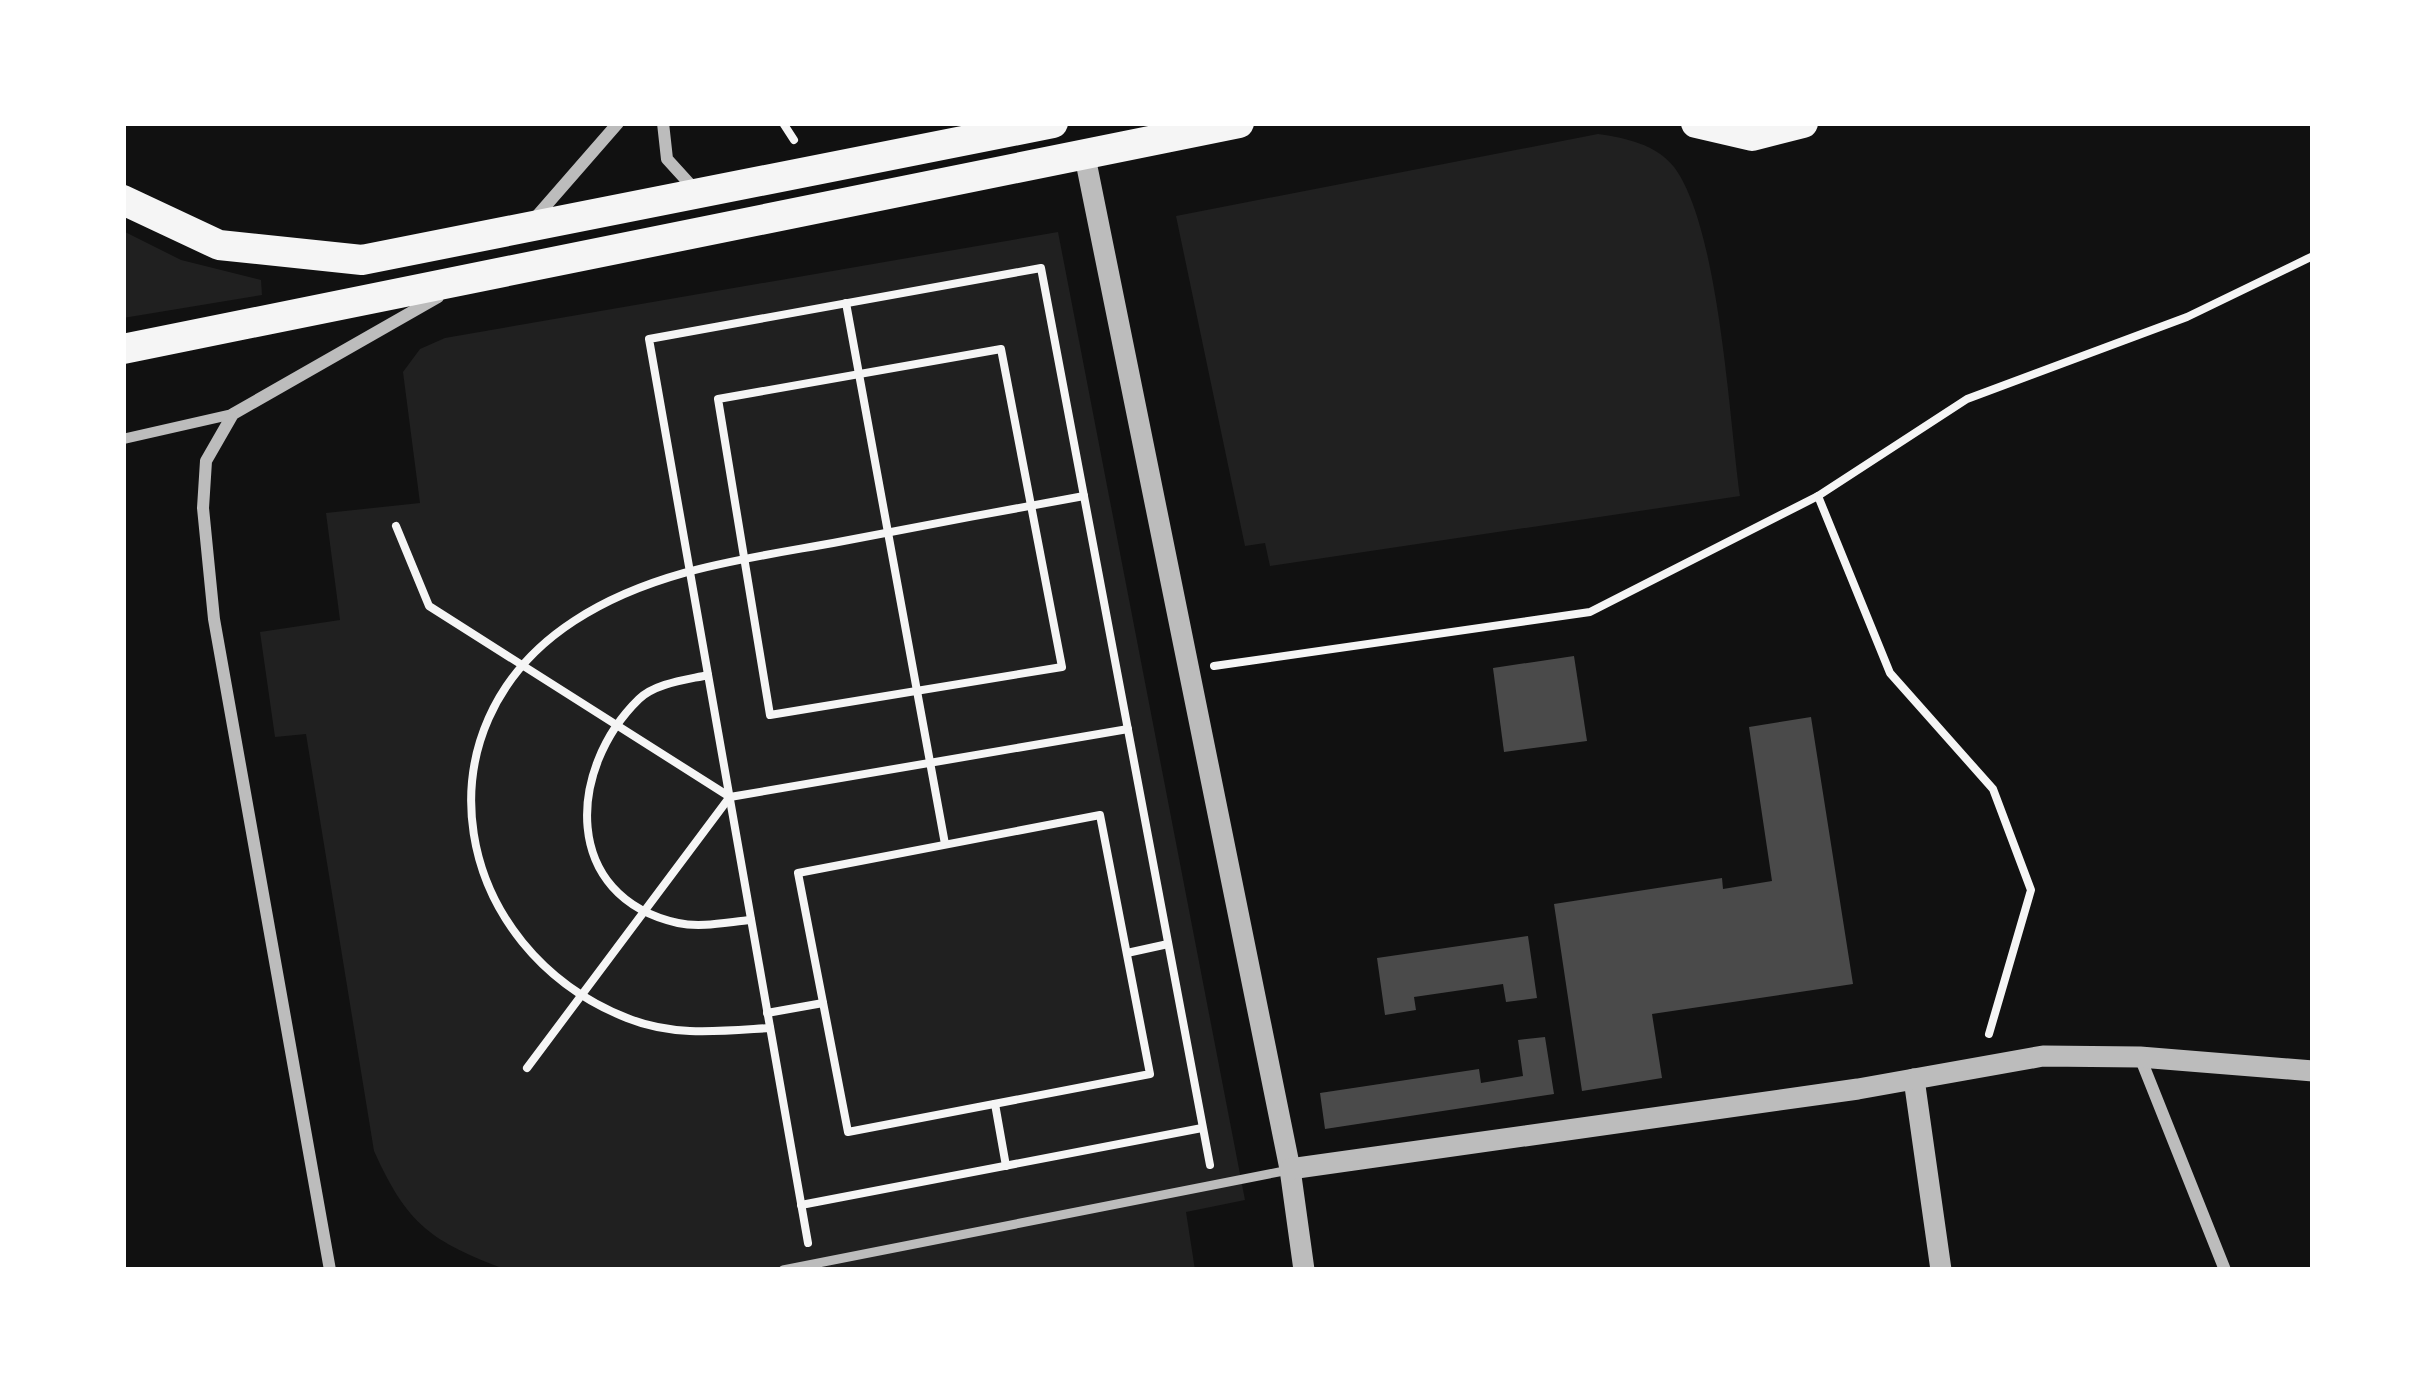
<svg xmlns="http://www.w3.org/2000/svg" width="2436" height="1393" font-family="Karla,sans-serif">
	<rect width="100%" height="100%" fill="#111"/>
	<!-- green -->
	<g fill="#202020">
		<path d="M1598 134C1625 138 1656 144 1674 167 1719 227 1729 416 1740 496L1270 566 1265 543 1245 546 1176 216Z"/>
		<path d="M123 231 181 260 261 280 262 295 123 318Z"/>
		<path d="M1058 232 1245 1200 1186 1212 1195 1270H507C431 1241 408 1226 374 1151L306 734 275 737 260 632 340 620 326 513 420 503 403 372 420 349 445 338Z"/>
	</g>
	<!-- building -->
	<g fill="#4a4a4a">
		<path d="M1574 656 1587 741 1504 752 1493 668Z"/>
		<path d="M1811 717 1853 984 1652 1014 1662 1078 1582 1091 1554 904 1722 878 1723 889 1772 881 1749 727Z"/>
		<path d="M1528 936 1537 998 1506 1002 1503 984 1414 997 1416 1010 1385 1015 1377 958Z"/>
		<path d="M1545 1037 1554 1094 1325 1129 1320 1093 1479 1069 1481 1083 1523 1076 1518 1040Z"/>
	</g>
	<g fill="none" stroke-linecap="round" stroke-linejoin="round">
		<!-- path -->
		<g stroke="#f5f5f5" stroke-width="8">
			<path d="M783 123 794 140"/>
			<path d="M846 303 945 844"/>
			<path d="M1001 349 1062 667 770 715 718 399Z"/>
			<path d="M1818 496 1890 673 1993 789 2031 890 1989 1034"/>
			<path d="M396 526 429 606 730 797 1128 729"/>
			<path d="M1214 666 1590 612 1818 496 1967 399 2187 317 2313 256"/>
			<path d="M708 675C686 680 656 683 639 699 567 769 561 897 678 923 701 928 728 922 751 920"/>
			<path d="M1100 815 1150 1074 848 1132 798 873Z"/>
			<path d="M1127 953 1168 944"/>
			<path d="M767 1013 823 1003"/>
			<path d="M770 1028C721 1031 674 1037 627 1018 453 949 410 728 574 621 652 570 744 559 833 543 917 527 1000 511 1084 496"/>
			<path d="M527 1068 729 798"/>
			<path d="M995 1104 1006 1166"/>
			<path d="M801 1205 1202 1128"/>
			<path d="M808 1243 649 339 1041 268 1210 1165"/>
		</g>
		<!-- service -->
		<path stroke="#bcbcbc" stroke-width="9" d="M783 1270 1289 1170"/>
		<!-- pedestrian -->
		<path stroke="#bcbcbc" stroke-width="10" d="M123 439 233 414"/>
		<!-- minor -->
		<g stroke="#bcbcbc" stroke-width="12">
			<path d="M663 123 667 159 697 192"/>
			<path d="M536 217 618 123"/>
			<path d="M2140 1057 2225 1270"/>
			<path d="M330 1270 214 619 203 508 206 461 233 414 438 297"/>
		</g>
		<!-- tertiary -->
		<g stroke="#bcbcbc" stroke-width="21">
			<path d="M1084 152 1290 1169 1304 1270"/>
			<path d="M1914 1079 1941 1270"/>
			<path d="M1290 1169 1858 1089 2043 1056 2140 1057 2313 1071"/>
		</g>
		<!-- primary -->
		<g stroke="#f5f5f5" stroke-width="30">
			<path d="M1696 123 1752 136 1803 123"/>
			<path d="M123 200 219 245 362 260 1053 123"/>
			<path d="M123 349 1239 123"/>
		</g>
	</g>
	<!-- border -->
	<rect width="2436" height="1393" fill="none" stroke="#ffffff" stroke-width="252"/>
</svg>
